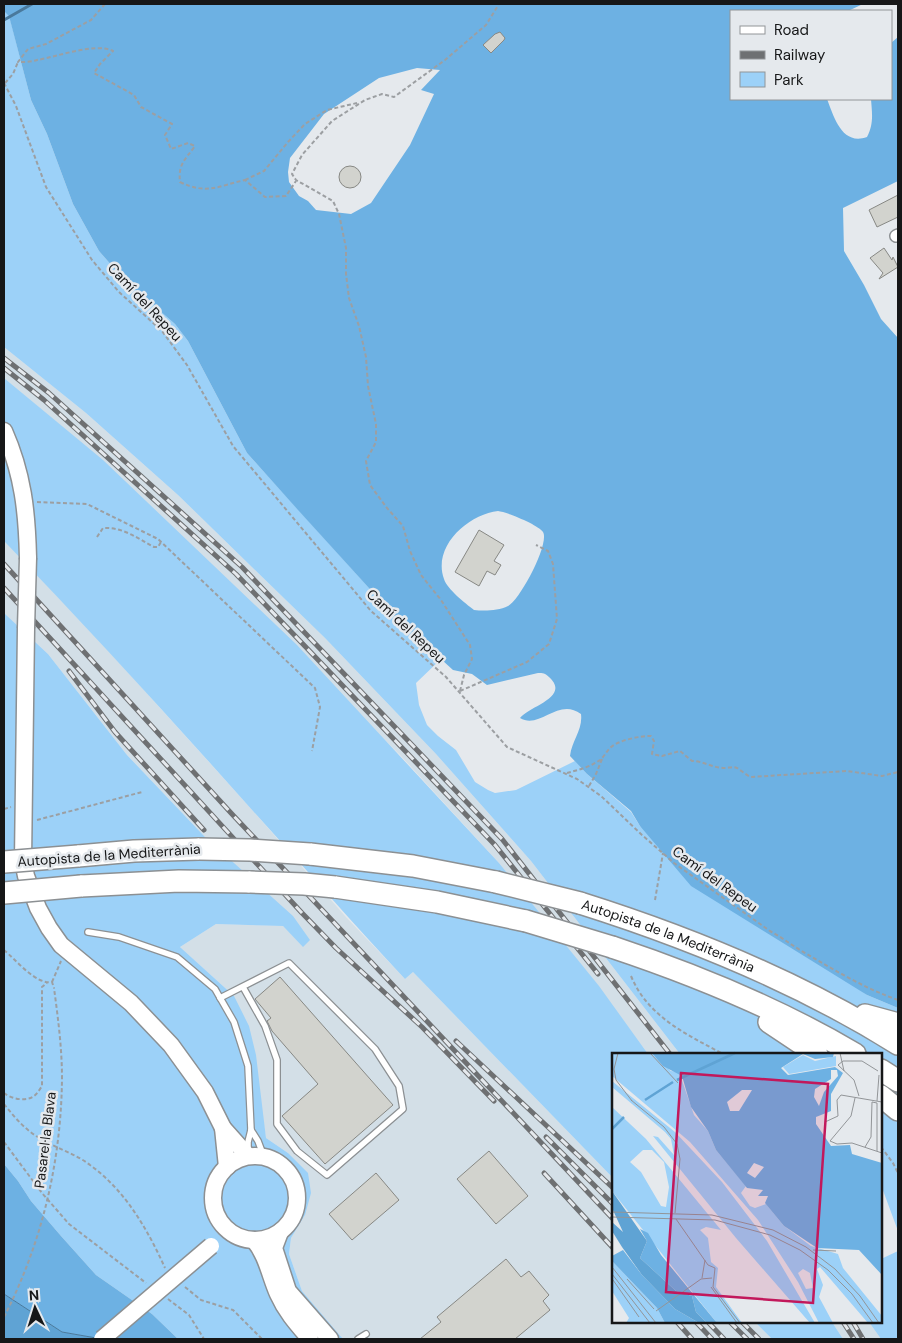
<svg xmlns="http://www.w3.org/2000/svg" width="902" height="1343" font-family="'DM Sans',sans-serif">
	<rect width="100%" height="100%" fill="#e5e9ed"/>
	<!-- built -->
	<g fill="#d3dfe7">
		<path d="M4 347 86 413 178 495 325 638 436 754 531 861 680 1054H648L598 986 499 863 401 756 103 461 4 378Z"/>
		<path d="M4 541 86 626 254 812 345 916 405 979 413 972 613 1178V1322H755L772 1339H343L302 1291 289 1254 291 1238 305 1215 288 1153 266 1138 260 1100 234 996 180 947 216 924 283 926 303 946 205 837 127 755 48 654 4 613Z"/>
		<path d="M832 1322H869L881 1339H843Z"/>
	</g>
	<!-- green -->
	<g fill="#9cd1f8">
		<path d="M4 11 9 15 31 100 47 134 73 204 99 251 127 283 152 304 175 324 188 341 247 453 398 620 441 659 416 683 419 705 427 725 438 736 456 750 475 782 488 790 495 793 516 790 575 761 587 774 631 812 640 826 867 995 898 1008V1231L881 1185V1054H680L531 861 436 754 325 638 178 495 86 413 4 347Z"/>
		<path d="M4 378 103 460 297 645 499 863 599 986 648 1054H613V1178L413 972 405 979C353 924 304 867 253 811 171 719 89 629 4 541Z"/>
		<path d="M4 613 48 654 127 755 205 837 293 916 310 940 303 947 283 926 216 924 180 947 234 996 249 1026 256 1055 266 1138 288 1153 308 1173 311 1193 305 1215 291 1238 289 1254 302 1291 343 1339H178L152 1314 96 1275 61 1236 31 1201 18 1181 4 1164Z"/>
		<path d="M898 1251V1339H881L869 1322H881V1259Z"/>
		<path d="M755 1322H832L843 1339H772Z"/>
	</g>
	<!-- forest -->
	<g fill="#6db1e3" fill-rule="evenodd">
		<path d="M4 4H863L848 11H731V99H827C834 117 842 146 867 137 874 124 872 113 871 99H891V43L898 37V181L843 208 844 251 864 285 881 319 898 338V1008L867 995 691 886 640 826 631 811 587 774 570 756C572 740 583 730 581 714 558 697 540 730 520 718 530 706 571 697 549 677 545 673 543 673 538 673L487 685 472 674 453 670 398 620 298 510 247 453 188 341 175 324 152 304 127 283 99 251 73 204 47 134 31 100 9 16 4 11ZM417 68 440 70 421 90 434 94 410 145 371 203 351 214 316 210 308 201 299 196 289 182 288 172 290 158 324 114 379 78ZM498 511C507 512 539 525 543 532 550 543 520 600 508 606 498 611 484 611 474 610 465 603 447 589 444 579 432 546 469 514 498 511Z"/>
		<path d="M4 1164 18 1181 31 1201 61 1236 96 1275 152 1314 178 1339H102L62 1332 4 1294Z"/>
	</g>
	<!-- water -->
	<path fill="#5fa3d4" stroke="#49799c" d="M4 1294 62 1332 102 1339H4Z"/>
	<g fill="none" stroke-linecap="round" stroke-linejoin="round">
		<!-- stream -->
		<path stroke="#49799c" stroke-width="3" d="M4 20 32 4"/>
	</g>
	<!-- building -->
	<g fill="#d2d3ce" stroke="#878884">
		<path d="M500 32 505 38 504 40 491 53 483 45 495 34Z"/>
		<circle cx="350" cy="177" r="11"/>
		<path d="M898 195V217L877 227 869 210Z"/>
		<path d="M884 248 892 260 893 257 898 267 879 279 883 273 870 258Z"/>
		<path d="M479 530 504 545 494 561 501 565 495 575 487 571 479 586 455 572Z"/>
		<path d="M280 977 393 1105 325 1164 282 1116 318 1084 272 1031 267 1021 271 1018 255 999Z"/>
		<path d="M489 1151 528 1196 496 1224 457 1179Z"/>
		<path d="M376 1173 399 1200 352 1240 329 1214Z"/>
		<path d="M506 1259 521 1277 529 1271 549 1295 543 1301 550 1310 515 1339H420L441 1322 437 1317Z"/>
	</g>
	<g fill="none" stroke-linecap="round" stroke-linejoin="round">
		<defs>
			<g id="lane">
				<path d="M88 932 119 937 177 957 215 989 234 1022 248 1066 251 1130 248 1142V1149"/>
				<path d="M220 998 289 963 375 1049 399 1086 403 1109 327 1175 297 1151 277 1124V1060L265 1026 243 987"/>
				<path d="M251 1130 258 1141 264 1157"/>
				<path d="M358 1339 366 1334"/>
			</g>
			<path id="street" d="M896 236 898 235"/>
			<g id="secondary">
				<path d="M4 431C23 474 27 512 28 558"/>
				<path d="M26 628 23 861 26 876 38 908 49 928 61 945 131 1003 171 1045 205 1092 223 1128 248 1156"/>
				<path d="M223 1128 227 1167"/>
				<circle cx="255" cy="1198" r="42"/>
				<path d="M280 1232 274 1248 288 1291 330 1339"/>
				<path d="M254 1240C267 1256 270 1276 278 1294 286 1312 298 1325 310 1339"/>
			</g>
			<g id="highway">
				<path d="M310 854 413 866 496 882"/>
				<path d="M78 856 134 851 199 849"/>
				<path d="M81 886 179 881 250 882"/>
				<path d="M335 887 437 902 526 921"/>
				<path id="s1" d="M580 903C691 938 799 982 898 1044"/>
				<path d="M612 947C696 975 779 1009 855 1054"/>
				<path d="M865 1015 898 1024"/>
				<path d="M769 1022 817 1054"/>
				<path d="M881 1070 898 1081"/>
				<path d="M881 1096 898 1110"/>
			</g>
		</defs>
		<!-- lane casing -->
		<use href="#lane" stroke="#8c9093" stroke-width="8"/>
		<!-- street casing -->
		<use href="#street" stroke="#8c9093" stroke-width="14"/>
		<!-- secondary casing -->
		<use href="#secondary" stroke="#8c9093" stroke-width="19"/>
		<!-- highway casing -->
		<use href="#highway" stroke="#8c9093" stroke-width="24"/>
		<!-- path -->
		<g stroke="#9c9fa2" stroke-width="2" stroke-dasharray="4 2.5" stroke-linecap="butt">
			<path d="M105 4 91 20 46 44 28 49 18 62C24 62 31 62 37 60 56 57 96 42 113 51L100 64 94 73 134 95 141 107 172 124 165 135 171 149 188 143 195 146C185 160 178 164 180 182 207 195 218 186 245 180L265 197 286 196 296 181"/>
			<path d="M4 83 16 106 46 187 92 260 119 292 162 331 187 365 233 446 371 611 446 677 507 747 577 779 601 796 642 835 674 863 770 931C783 938 794 947 807 954 836 971 866 989 898 1000"/>
			<path d="M5 83 13 74 18 62"/>
			<path d="M245 180 264 171 288 142 305 124 327 110 357 103"/>
			<path d="M37 502 87 504 158 539 315 688 320 707 312 751"/>
			<path d="M97 537 103 528C123 527 137 538 154 547H158L161 542"/>
			<path d="M460 691 464 675 472 659 470 645 441 600 421 575 410 551 403 526 387 508 370 485 366 461 376 442V424L368 386 366 357 359 326 349 298 346 274V248L339 214 333 201 296 180 292 174 302 155 332 121 365 100 382 94 394 97 445 60 486 25 499 4"/>
			<path d="M460 691 527 662 549 644 557 619 553 564 548 551 536 545"/>
			<path d="M567 773C578 770 590 767 600 760 604 757 606 752 610 748 618 740 640 736 651 736L654 741 652 754 662 756 680 751 692 761C703 761 713 768 725 768 729 768 733 766 737 768 742 771 746 775 751 777L847 771 882 776 898 772"/>
			<path d="M589 786 596 774 602 759"/>
			<path d="M4 809 11 807"/>
			<path d="M37 820 142 792"/>
			<path d="M655 900 663 853"/>
			<path d="M4 950C16 960 36 985 52 982L54 988"/>
			<path d="M631 976C648 1017 686 1034 723 1054"/>
			<path d="M52 982 61 961"/>
			<path d="M4 1093C11 1099 26 1102 34 1096 37 1094 40 1089 42 1086V987L47 983"/>
			<path d="M4 1104C15 1118 27 1132 43 1140 58 1149 76 1154 90 1165 125 1190 148 1230 165 1268"/>
			<path d="M4 1142 42 1193 69 1224 146 1283"/>
			<path d="M881 1147 893 1163 898 1173"/>
			<path d="M185 1287 201 1300 233 1310 262 1339"/>
			<path d="M168 1299 189 1315 204 1339"/>
		</g>
		<!-- lane -->
		<use href="#lane" stroke="#fff" stroke-width="5.5"/>
		<!-- street -->
		<use href="#street" stroke="#fff" stroke-width="11"/>
		<!-- secondary -->
		<use href="#secondary" stroke="#fff" stroke-width="16"/>
		<!-- highway -->
		<use href="#highway" stroke="#fff" stroke-width="21"/>
		<defs>
			<g id="rail">
				<path d="M4 358 49 393 242 567 502 839 670 1054"/>
				<path d="M4 368 44 400 236 574 495 845 598 974"/>
				<path d="M4 564 231 813 613 1219"/>
				<path d="M4 588 302 913 336 948 422 1027 494 1101"/>
				<path d="M69 671 115 732 204 830"/>
				<path d="M456 1041 613 1188"/>
				<path d="M546 1137 613 1204"/>
				<path d="M544 1173 613 1248"/>
				<path d="M677 1322 692 1339"/>
				<path d="M696 1322 712 1339"/>
				<path d="M708 1322 724 1339"/>
				<path d="M730 1322 747 1339"/>
				<path d="M742 1322 759 1339"/>
				<path d="M843 1322 854 1339"/>
				<path d="M853 1322 863 1339"/>
			</g>
		</defs>
		<!-- rail casing -->
		<use href="#rail" stroke="#6e7072" stroke-width="5"/>
		<!-- rail -->
		<use href="#rail" stroke="#e5e9ed" stroke-width="3" stroke-dasharray="9" stroke-linecap="butt"/>
		<defs>
			<g id="secondary-bridge">
				<path d="M26 628 28 558"/>
				<path d="M102 1339 211 1246"/>
			</g>
			<g id="highway-bridge">
				<path d="M199 849 250 850 310 854"/>
				<path d="M4 862 78 856"/>
				<path d="M250 882 304 884 335 887"/>
				<path d="M496 882 580 903"/>
				<path d="M4 893 81 886"/>
				<path d="M526 921 612 947"/>
			</g>
		</defs>
		<!-- secondary-bridge casing -->
		<use href="#secondary-bridge" stroke="#8c9093" stroke-width="19" stroke-linecap="butt"/>
		<!-- highway-bridge casing -->
		<use href="#highway-bridge" stroke="#8c9093" stroke-width="24" stroke-linecap="butt"/>
		<!-- path-bridge -->
		<path stroke="#9c9fa2" stroke-width="2" stroke-dasharray="4 2.5" stroke-linecap="butt" d="M4 1317C42 1243 61 1162 62 1079 62 1048 58 1018 54 988"/>
		<!-- secondary-bridge -->
		<use href="#secondary-bridge" stroke="#fff" stroke-width="16"/>
		<!-- highway-bridge -->
		<use href="#highway-bridge" stroke="#fff" stroke-width="21"/>
	</g>
	<g text-anchor="middle" stroke-width="5" stroke-linejoin="round" paint-order="stroke">
		<!-- street labels -->
		<g font-size="14" fill="#161718" stroke="#e5e9ed">
			<text transform="translate(145 302) rotate(47)" y="5">Camí del Repeu</text>
			<text transform="translate(406 626) rotate(43)" y="5">Camí del Repeu</text>
			<text transform="translate(109 855) rotate(-4)" y="5">Autopista de la Mediterrània</text>
			<text transform="translate(715 879) rotate(36)" y="5">Camí del Repeu</text>
			<text dy="5" stroke="none"><textPath href="#s1" startOffset="94">Autopista de la Mediterrània</textPath></text>
			<text transform="translate(45 1140) rotate(-83)" y="5">Pasarel·la Blava</text>
		</g>
	</g>
	<!-- overview -->
	<g transform="translate(612 1053)">
		<rect width="270" height="270" fill="#e5e9ed"/>
		<path d="M0 0H40L59 18 67 19 82 62 96 78 104 97 134 133 129 140 138 153 143 155 154 151 172 173 199 193 226 201 231 215 270 263V270H256L208 214 205 216 211 232 207 244 221 270H207L186 229 146 167 78 89 0 23ZM191 216 198 220 201 235 194 236 186 220ZM191 2 203 8 224 3V13L177 21 171 14ZM0 28 63 79 110 129 155 188 203 270H198L124 185 41 83 46 84 62 102 59 86 53 79 0 34ZM0 54 34 86 109 177 94 174 88 177 96 185 99 209 106 215 104 234 130 270H105L0 138ZM31 97H40L52 109 57 134 54 154 49 153 29 119 18 109ZM0 208 45 255 53 270H14L17 265 0 238Z" fill="#9cd1f8" fill-rule="evenodd"/>
		<path d="M40 0H222L221 4 203 6 191 1 169 15 176 22 223 14 231 20 219 41V58L204 64V71L219 93 238 92 240 101 270 110V222L247 197 205 195 172 173 153 150 156 143H146L151 137 135 135 104 97 96 78 79 54 70 23 51 13ZM219 17H225L226 23 212 39 207 53 202 44 203 36 219 26ZM130 37H140L127 58H118L115 49ZM142 110 152 114 143 125 135 120ZM28 176 36 180 49 202 105 270H95L84 259 80 243 64 238 28 205 35 188ZM11 197 30 222 63 256 87 270H53L45 255 0 208V203Z" fill="#6db1e3" fill-rule="evenodd"/>
		<path d="M0 138 35 188 28 205 64 238 80 243 84 259 95 270H87L63 256 30 222 10 194 0 178V169L11 179 0 155Z" fill="#5fa3d4"/>
		<path fill="none" stroke="#5fa3d4" stroke-width="2.5" d="M65 27 123 0M33 47 61 29M0 76 12 64"/>
		<path fill="none" stroke="#929598" stroke-width="1" d="M6 0 2 16 4 27 20 48M38 0 66 30M228 0 232 18M231 8 226 12 242 27 247 43M231 8H250L266 18M243 45 239 63 218 88 225 91 240 90 270 100M19 47 52 74 65 91 68 106 63 160M265 48 267 22M213 69 226 63 225 47 229 42 270 49M253 94 259 84 260 49 265 50V98M0 159 100 162 161 177 194 194 223 216 248 243 267 270M0 164 103 167 158 182 188 197 216 217 240 241 261 270M64 166 96 212 103 215 101 234 128 270M201 197 224 198M0 214 44 270M0 221 38 270M90 225 93 207M15 226 42 256M1 227 27 264M99 234 125 270M44 258 89 226 100 225"/>
		<path fill="#c2185b" fill-opacity="0.15" stroke="#c2185b" stroke-width="2.5" d="M69 20 216 31 201 250 54 239Z"/>
		<rect width="270" height="270" fill="none" stroke="#161718" stroke-width="2.5"/>
	</g>
	<!-- border -->
	<rect width="902" height="1343" fill="none" stroke="#161718" stroke-width="10"/>
	<!-- legend -->
	<rect x="730" y="10" width="162" height="90" fill="#e5e9ed" stroke="#929598"/>
	<rect x="740" y="26" width="25" height="8" fill="#ffffff" stroke="#929598"/>
	<text x="774" y="35" font-size="15" fill="#161718">Road</text>
	<rect x="740" y="51" width="25" height="8" fill="#6e7072" stroke="#929598"/>
	<text x="774" y="60" font-size="15" fill="#161718">Railway</text>
	<rect x="740" y="72" width="25" height="15" fill="#9cd1f8" stroke="#929598"/>
	<text x="774" y="85" font-size="15" fill="#161718">Park</text>
	<!-- north arrow -->
	<g transform="translate(35 1308) rotate(356)" stroke="#e5e9ed" stroke-width="4" paint-order="stroke">
	<path d="M0-4L9 19L0 12L-9 19Z" fill="#161718"/>
	<text y="-8" font-size="14" font-weight="bold" text-anchor="middle" fill="#161718">N</text>
	</g>
</svg>
